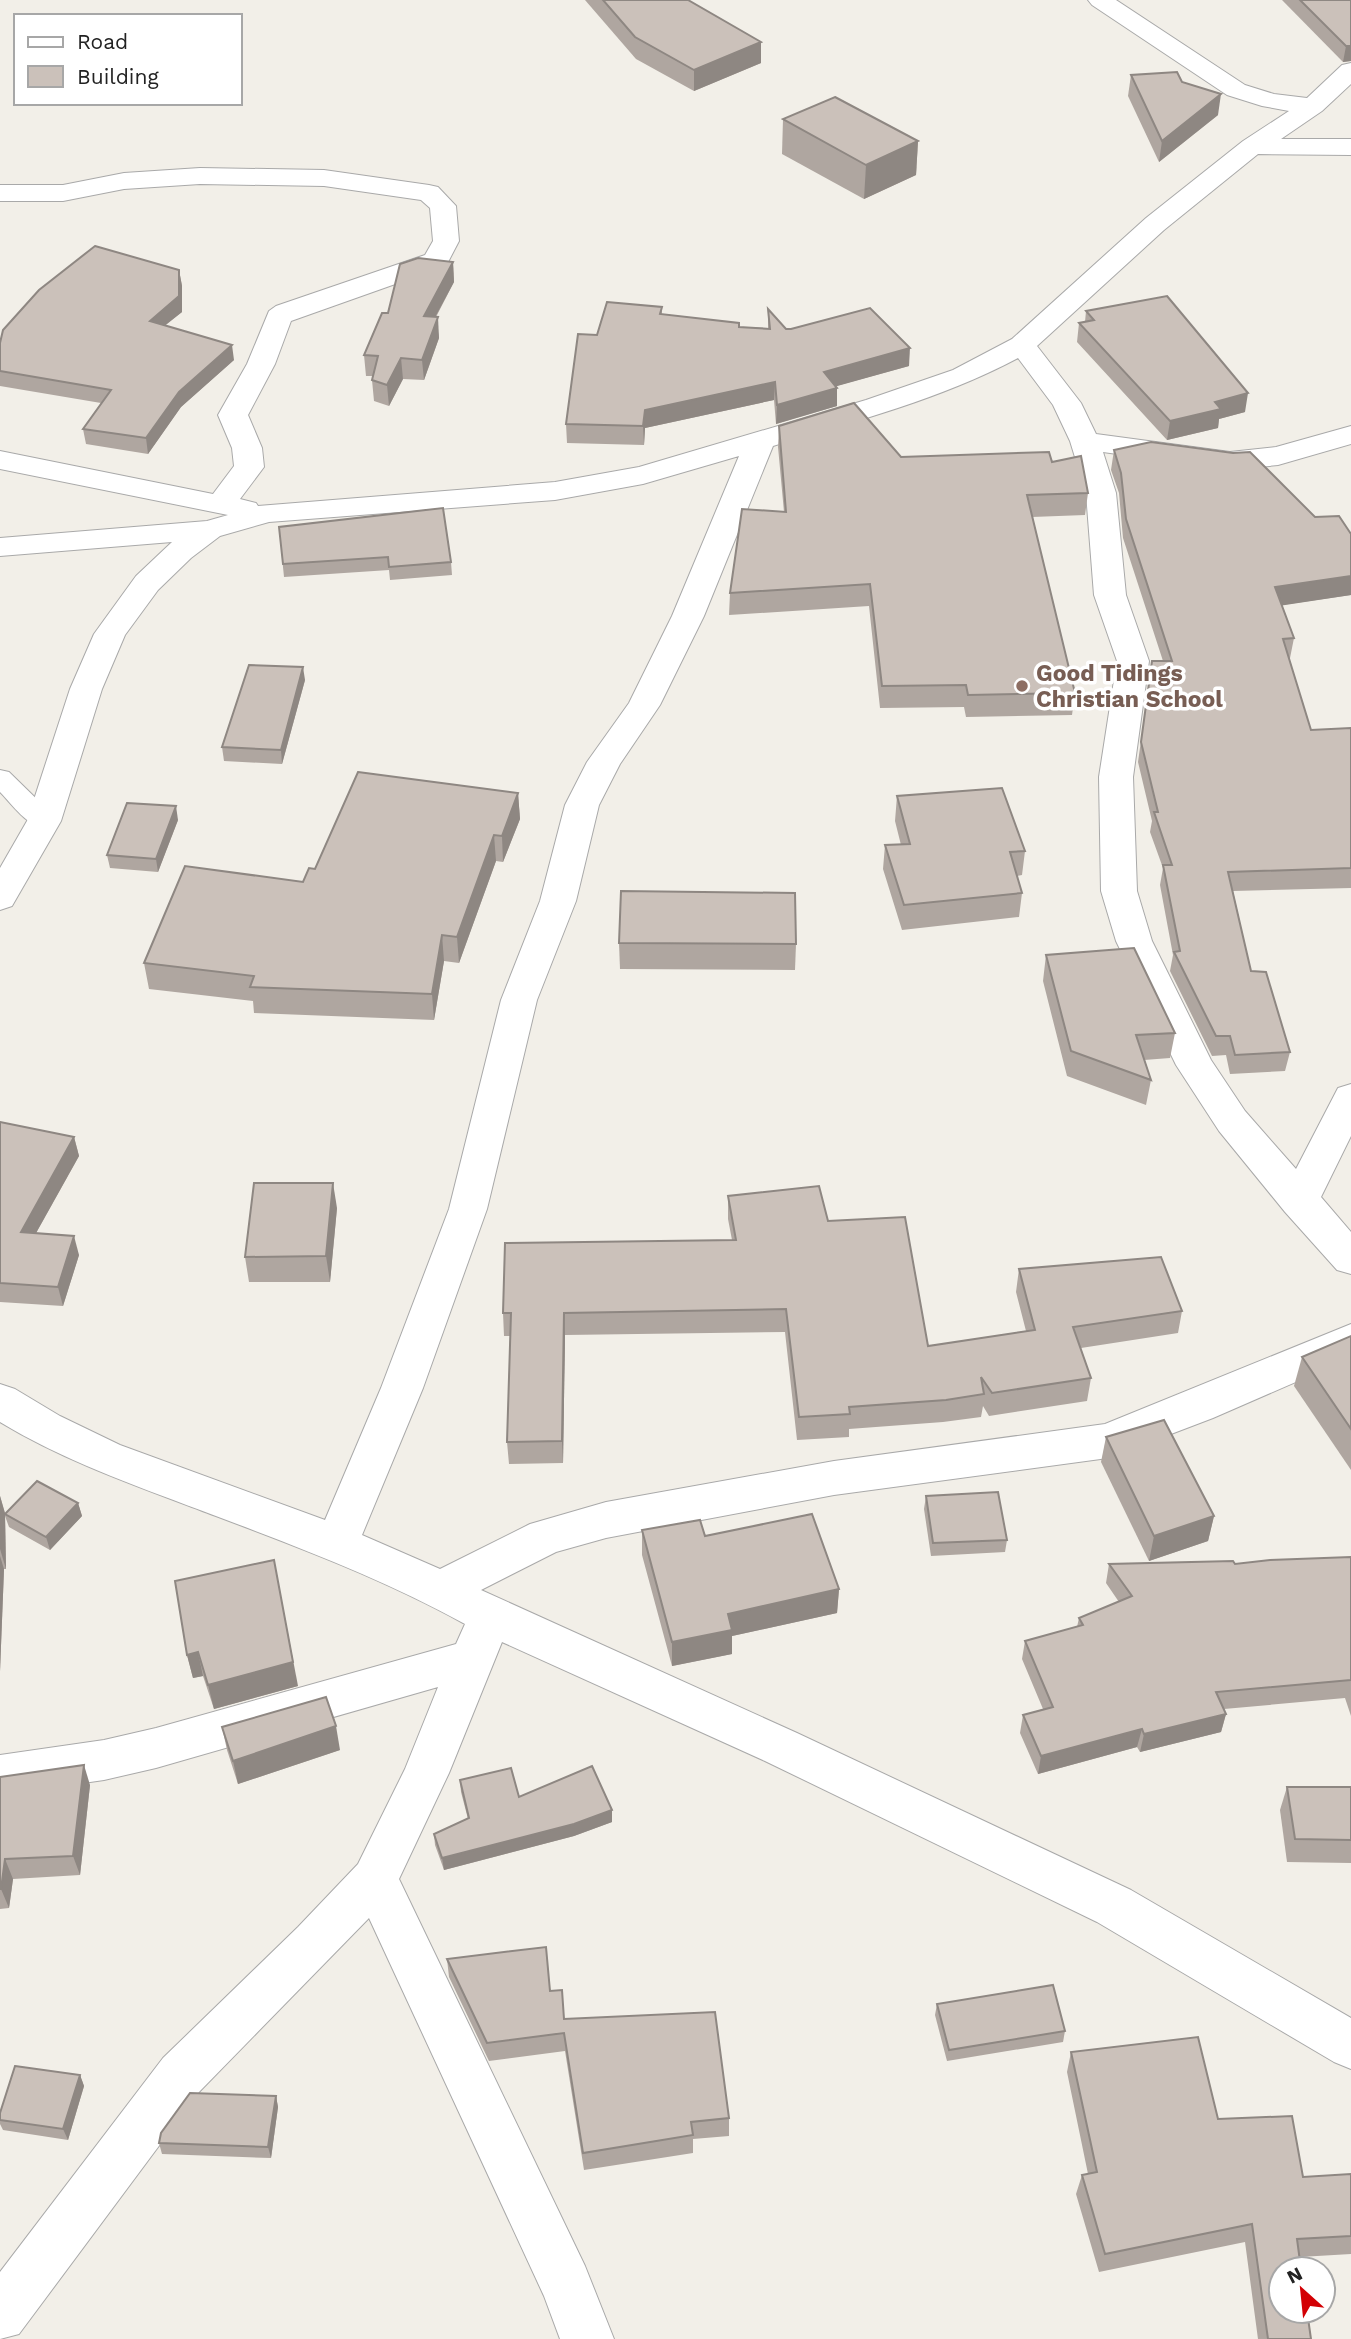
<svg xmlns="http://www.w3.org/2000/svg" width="1351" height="2339" font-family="'Work Sans',sans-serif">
	<rect width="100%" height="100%" fill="#f2efe8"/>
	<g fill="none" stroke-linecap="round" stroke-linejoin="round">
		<defs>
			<path id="service" d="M0 770 9 772 53 815 56 821 53 827C31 833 14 806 0 792Z"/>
			<path id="minor" d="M1088 0H1116L1245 85 1274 94 1307 98 1342 65 1351 63V84L1322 111 1281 139H1351V155L1258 154 1164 230 1037 346 1081 403 1096 434 1230 452 1276 447 1351 426V444L1278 465 1230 470 1103 452 1116 493 1126 595 1149 661 1133 777 1137 891 1152 941 1211 1060 1245 1111 1296 1169 1338 1088 1351 1084V1136L1321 1197 1351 1232V1274L1337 1270 1285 1212 1219 1131 1176 1065 1116 941 1101 891 1099 777 1117 661 1094 595 1086 493 1070 441 1053 405 1018 358C941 399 856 421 773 446L704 616 660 705 620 764 599 805 576 901 537 1000 487 1209 423 1388 362 1535 440 1569 530 1524 606 1502 834 1461 1105 1424 1351 1324V1358L1213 1418 1108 1458 834 1495 606 1538 556 1552 481 1590 797 1733 1131 1890 1351 2018V2069L1334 2062 1097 1922 765 1761 502 1642 449 1773 399 1879 585 2266 614 2339H560L544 2296 369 1918 199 2092 19 2334 0 2339V2272L163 2058 298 1927 358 1864 405 1769 438 1687 156 1768 104 1780 0 1795V1755L104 1740 156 1728 456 1644 465 1624C380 1577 290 1544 200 1510 131 1484 63 1460 0 1422V1384L15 1389 60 1416 120 1445 325 1520 381 1388 449 1209 501 1000 540 901 565 805 587 762 629 703 672 616 739 456 643 484 555 500 269 522 220 536 191 558 158 590 125 635 102 689 61 821 12 906 0 910V868L27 821 70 689 94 634 136 576 172 542 0 556V538L207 521 228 515 0 469V451L213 494 234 466 232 448 218 415 247 364 269 311 276 306 425 255 433 241 430 208 421 200 324 186 200 184 124 189 63 201H0V185H63L124 173 200 168 324 170 429 185 438 187 456 206 459 241 446 266 291 321 275 364 248 415 262 448 264 467 240 499 256 503 258 506 555 482 639 467 866 400 953 370 1012 339 1146 218 1243 141 1289 111 1262 106 1227 95 1092 5Z"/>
		</defs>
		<!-- service casing -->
		<use href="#service" stroke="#a9a9a9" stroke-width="2"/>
		<!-- minor casing -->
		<use href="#minor" stroke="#a9a9a9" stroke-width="2"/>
		<!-- service -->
		<use href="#service" fill="#fff" fill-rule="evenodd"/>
		<!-- minor -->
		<use href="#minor" fill="#fff" fill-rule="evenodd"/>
	</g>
	<!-- wall -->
	<g fill="#afa6a0">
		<path d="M585 0H688L761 63 694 91 636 59Z"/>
		<path d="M1282 0H1351V61L1343 62Z"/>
		<path d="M1131 75 1182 82 1218 115 1159 162 1128 96Z"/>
		<path d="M783 119 918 141 916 175 864 199 782 154Z"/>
		<path d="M453 262 454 282 436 317 439 338 424 380 403 379 389 406 374 401 372 380 373 376H366L364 355 388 313Z"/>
		<path d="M179 270 182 286V312L165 325 234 360 181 407 148 454 86 444 83 429 101 403 0 386V343Z"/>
		<path d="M662 307V314L739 327 768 328V309L786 329 909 366 836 386 837 406 776 424 774 400 645 428 644 445 567 443 566 424 597 335Z"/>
		<path d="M1086 311 1245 412 1219 419 1218 428 1167 440 1077 342 1079 323 1085 322Z"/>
		<path d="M779 426 901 457 1052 462 1088 493 1085 515 1032 517 1075 693 1072 715 966 717 964 707 880 708 869 606 729 615 730 593 784 512 778 447Z"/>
		<path d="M1114 450 1315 517 1351 534V595L1282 605 1294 638 1290 658H1289L1311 730 1351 728V888L1233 891 1251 971 1290 1052 1285 1071 1230 1074 1226 1055 1212 1056 1170 971 1173 955 1160 885 1163 868 1150 832 1152 821 1138 762 1152 662 1163 661 1123 538 1119 493 1111 470Z"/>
		<path d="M279 527 451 562 452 575 390 580 389 570 284 577Z"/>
		<path d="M305 680 282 764 224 761 222 747Z"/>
		<path d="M518 793 520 819 503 862 496 861 459 963 444 961 434 1020 254 1013 253 1001 149 989 144 963 303 882 315 869Z"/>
		<path d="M897 796 1025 851 1022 875 1017 876 1022 893 1019 917 902 930 883 869 885 845H901L895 821Z"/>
		<path d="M178 820 158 872 110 868 107 855Z"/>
		<path d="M619 943 796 944 795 970 620 969Z"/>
		<path d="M1046 955 1175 1033 1170 1058 1144 1060 1151 1080 1146 1105 1067 1076 1043 981Z"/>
		<path d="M0 1122 74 1137 79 1156 36 1233 79 1255 63 1306 0 1302Z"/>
		<path d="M728 1196 828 1221 928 1346 1026 1331 1016 1292 1019 1269 1182 1311 1178 1333 1081 1348 1091 1378 1087 1401 989 1416 983 1406 981 1417 943 1422 849 1429V1437L797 1440 785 1332 565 1335 563 1463 509 1464 507 1442 510 1336H504L503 1313 732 1240 728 1219Z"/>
		<path d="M337 1208 330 1282H249L245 1257Z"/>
		<path d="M1351 1336V1470L1294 1386 1302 1357Z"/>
		<path d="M1106 1437 1214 1516 1208 1541 1149 1561 1101 1462Z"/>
		<path d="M0 1496 5 1514 78 1503 82 1516 50 1550 9 1527 5 1516 6 1569H4L0 1671Z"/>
		<path d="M926 1496 1007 1540 1005 1552 931 1556 924 1509Z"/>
		<path d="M642 1530 705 1536 839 1589 837 1613 732 1636V1654L672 1666 642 1555Z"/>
		<path d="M1351 1557V1716L1345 1698 1224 1709 1226 1714 1221 1732 1140 1752 1137 1747 1038 1774 1020 1733 1023 1715 1043 1709 1022 1659 1025 1641 1077 1627 1079 1618 1119 1602 1106 1583 1109 1564H1235Z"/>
		<path d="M187 1655 298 1686 214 1709 203 1676 193 1678Z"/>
		<path d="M222 1727 340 1750 238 1784 227 1750Z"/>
		<path d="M0 1777 90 1785 80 1875 13 1879 9 1908 0 1909Z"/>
		<path d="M460 1780 519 1797 612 1822 574 1836 444 1870 435 1845 434 1834 468 1819 461 1792Z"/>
		<path d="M1287 1787H1351V1863L1287 1862 1280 1810Z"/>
		<path d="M447 1959 550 1991 564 2019 729 2118V2136L693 2139V2153L584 2170 565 2051 489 2061 449 1977Z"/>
		<path d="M937 2004 1065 2031 1063 2042 947 2061 935 2015Z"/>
		<path d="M1071 2052 1218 2119 1303 2177 1351 2174V2254L1300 2257 1311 2339H1258L1245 2242 1099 2272 1076 2194 1082 2175 1088 2174 1067 2072Z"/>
		<path d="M80 2075 84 2086 68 2140 3 2130 0 2124V2113Z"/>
		<path d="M276 2096 278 2107 271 2158 162 2154 159 2143Z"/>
	</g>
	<!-- shaded-wall -->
	<g fill="#8e8782">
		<path d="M761 42V63L694 91V70Z"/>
		<path d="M1346 46H1351V61L1343 62Z"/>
		<path d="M1221 94 1218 115 1159 162 1162 141Z"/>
		<path d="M918 141 916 175 864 199 866 165Z"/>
		<path d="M453 262 454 282 425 336 424 316Z"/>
		<path d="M179 270 182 286V312L152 336 150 321Z"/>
		<path d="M438 317 439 338 424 380 422 360Z"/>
		<path d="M232 345 234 360 181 407 148 454 146 438 179 392Z"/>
		<path d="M910 348 909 366 823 390 824 372Z"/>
		<path d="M401 358 403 379 389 406 387 385Z"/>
		<path d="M775 382 774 400 645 428 644 445 643 426 645 410Z"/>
		<path d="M837 388V406L776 424 777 405Z"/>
		<path d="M1248 393 1245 412 1219 419 1218 428 1167 440 1170 421 1215 402Z"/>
		<path d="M1351 576V595L1272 607 1275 587Z"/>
		<path d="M303 667 305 680 282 764 281 750Z"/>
		<path d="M518 793 520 819 503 862 502 836Z"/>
		<path d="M176 806 178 820 158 872 156 859Z"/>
		<path d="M494 835 496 861 459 963 457 937Z"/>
		<path d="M442 935 444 961 434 1020 432 994Z"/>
		<path d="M74 1137 79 1156 26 1251 21 1232Z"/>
		<path d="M333 1183 337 1208 330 1282 326 1256Z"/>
		<path d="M74 1236 79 1255 63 1306 58 1287Z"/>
		<path d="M564 1313 565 1335 563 1463 562 1441Z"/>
		<path d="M0 1496 5 1513 6 1569 0 1549Z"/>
		<path d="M78 1503 82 1516 50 1550 46 1537Z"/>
		<path d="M1214 1516 1208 1541 1149 1561 1154 1536Z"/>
		<path d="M0 1556 4 1569 0 1671Z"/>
		<path d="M274 1560 298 1686 214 1709 208 1685Z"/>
		<path d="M839 1589 837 1613 732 1636V1654L672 1666V1642L728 1614Z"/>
		<path d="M198 1652 203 1676 193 1678 187 1655Z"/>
		<path d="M1226 1714 1221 1732 1140 1752 1144 1734Z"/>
		<path d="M336 1726 340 1750 238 1784 233 1761Z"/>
		<path d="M1142 1729 1137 1747 1038 1774 1041 1756Z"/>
		<path d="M84 1765 90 1785 80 1875 73 1856Z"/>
		<path d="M612 1810V1822L574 1836 444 1870 442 1858Z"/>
		<path d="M5 1859 13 1879 9 1908 1 1889Z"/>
		<path d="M80 2075 84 2086 68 2140 63 2129Z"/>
		<path d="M276 2096 278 2107 271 2158 268 2147Z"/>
	</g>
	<!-- building -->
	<g fill="#cbc1ba" stroke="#8e8782" stroke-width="2">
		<path d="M603 0H688L761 42 694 70 635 37Z"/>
		<path d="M1300 0H1351V46H1346Z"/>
		<path d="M1177 72 1182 82 1221 94 1162 141 1131 75Z"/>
		<path d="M835 97 918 141 866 165 783 119Z"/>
		<path d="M95 246 179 270V296L150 321 232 345 179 392 146 438 83 429 111 390 0 371V343L3 330 39 290Z"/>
		<path d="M418 258 453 262 424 316 438 317 422 360 401 358 387 385 372 380 378 356 364 355 382 313H388L400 264Z"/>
		<path d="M1167 296 1248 393 1215 402 1221 409 1170 421 1079 323 1094 320 1086 311Z"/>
		<path d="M607 302 662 307 660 314 739 323V327L770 329 768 309 786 329H791L870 308 910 348 824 372 837 388 777 405 775 382 645 410 643 426 566 424 578 334 597 335Z"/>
		<path d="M854 403 901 457 1049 452 1052 462 1081 456 1088 493 1027 495 1075 693 968 695 966 685 882 686 870 584 730 593 742 509 786 512 779 426Z"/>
		<path d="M1151 442 1233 453 1250 452 1315 517 1339 516 1351 534V576L1275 587 1294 638 1283 639 1311 730 1351 728V868L1228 872 1251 971 1266 972 1290 1052 1235 1055 1230 1036H1216L1174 952 1180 951 1163 865H1172L1154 812H1158L1141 742 1152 661H1172L1126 519 1121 473 1114 450Z"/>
		<path d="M443 508 451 562 389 567 388 557 283 564 279 527Z"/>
		<path d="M249 665 303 667 281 750 222 747Z"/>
		<path d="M358 772 518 793 502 836 494 835 457 937 442 935 432 994 250 987 254 976 144 963 185 866 303 882 309 868 315 869Z"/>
		<path d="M1002 788 1025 851 1010 852 1022 893 904 905 885 845 910 844 897 796Z"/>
		<path d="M127 803 176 806 156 859 107 855Z"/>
		<path d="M621 891 795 893 796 944 619 943Z"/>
		<path d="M1134 948 1175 1033 1136 1035 1151 1080 1071 1051 1046 955Z"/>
		<path d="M0 1122 74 1137 21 1232 74 1236 58 1287 0 1283Z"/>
		<path d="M254 1183H333L326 1256 245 1257Z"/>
		<path d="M819 1186 828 1221 905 1217 928 1346 1035 1330 1019 1269 1161 1257 1182 1311 1073 1327 1091 1378 992 1393 981 1377 984 1394 946 1400 849 1407 850 1414 799 1417 786 1309 564 1313 562 1441 507 1442 511 1313H503L505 1243 736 1240 728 1196Z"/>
		<path d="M1351 1336V1429L1302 1357Z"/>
		<path d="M1164 1420 1214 1516 1154 1536 1106 1437Z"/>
		<path d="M37 1481 78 1503 46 1537 5 1514Z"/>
		<path d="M998 1492 1007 1540 933 1543 926 1496Z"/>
		<path d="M812 1514 839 1589 728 1614 732 1630 672 1642 642 1530 700 1520 705 1536Z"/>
		<path d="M1351 1557V1680L1216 1692 1226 1714 1144 1734 1142 1729 1041 1756 1023 1715 1053 1707 1025 1641 1083 1625 1079 1618 1132 1596 1109 1564 1233 1561 1235 1564 1270 1560Z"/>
		<path d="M274 1560 293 1662 208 1685 198 1652 187 1655 175 1581Z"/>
		<path d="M326 1697 336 1726 233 1761 222 1727Z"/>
		<path d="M84 1765 73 1856 5 1859 1 1889H0V1777Z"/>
		<path d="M592 1766 612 1810 574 1824 442 1858 434 1834 469 1818 460 1780 511 1768 519 1797Z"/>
		<path d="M1287 1787H1351V1840L1295 1839Z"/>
		<path d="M546 1947 550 1991 562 1990 564 2019 715 2012 729 2118 691 2122 693 2135 583 2153 564 2033 487 2043 447 1959Z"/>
		<path d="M1053 1985 1065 2031 949 2050 937 2004Z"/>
		<path d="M1198 2037 1218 2119 1292 2116 1303 2177 1351 2174V2236L1297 2239 1301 2269H1281V2311H1307L1311 2339H1268L1252 2224 1105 2254 1082 2175 1097 2172 1071 2052Z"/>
		<path d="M15 2066 80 2075 63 2129 0 2120V2113Z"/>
		<path d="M190 2093 276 2096 268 2147 159 2143 161 2133Z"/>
	</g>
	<!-- markers -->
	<circle fill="#8d6e63" stroke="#fff" stroke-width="2.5" cx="1022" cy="686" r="7"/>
	<g text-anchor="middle" stroke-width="7" stroke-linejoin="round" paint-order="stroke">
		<!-- education labels -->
		<g font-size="23" font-weight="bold" fill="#785e54" stroke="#fff" text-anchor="start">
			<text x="1036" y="681">Good Tidings<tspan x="1036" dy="26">Christian School</tspan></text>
		</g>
	</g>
	<!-- legend -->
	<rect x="14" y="14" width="228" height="91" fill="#ffffff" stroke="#a7a7a7" stroke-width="2"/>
	<rect x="28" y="37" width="35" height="10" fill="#ffffff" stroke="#a7a7a7" stroke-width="2"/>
	<text x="77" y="49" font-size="21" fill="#222222">Road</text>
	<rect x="28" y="66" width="35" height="21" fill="#cbc1ba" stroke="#a7a7a7" stroke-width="2"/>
	<text x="77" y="84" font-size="21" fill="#222222">Building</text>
	<!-- north arrow -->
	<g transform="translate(1302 2290) rotate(333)"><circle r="33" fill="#ffffff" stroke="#a7a7a7" stroke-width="2"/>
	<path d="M0-5L12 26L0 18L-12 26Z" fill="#d30004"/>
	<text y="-10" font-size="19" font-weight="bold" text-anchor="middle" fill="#222222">N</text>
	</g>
</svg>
